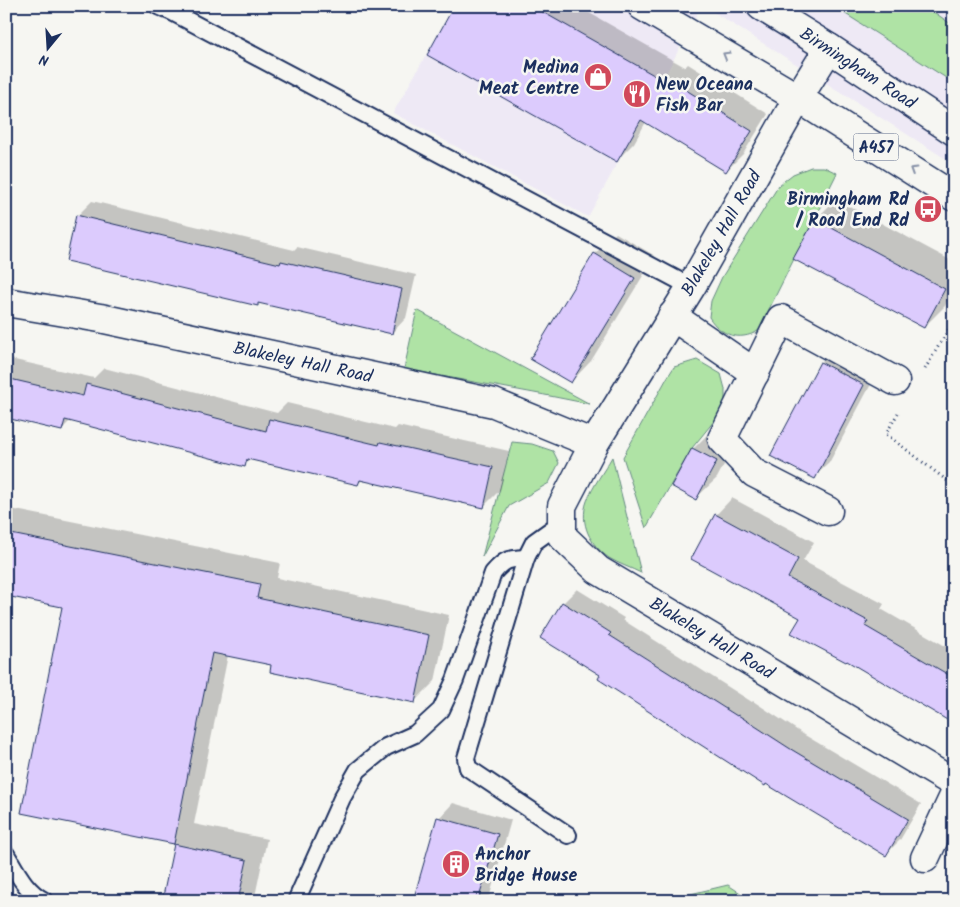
<svg xmlns="http://www.w3.org/2000/svg" width="960" height="907" font-family="Kalam,sans-serif">
	<rect width="100%" height="100%" fill="#f6f6f2"/>
	<filter id="ink" filterUnits="userSpaceOnUse"><feTurbulence type="fractalNoise" baseFrequency=".02" numOctaves="2"/><feDisplacementMap in="SourceGraphic" scale="10" xChannelSelector="R" yChannelSelector="G"/><feConvolveMatrix kernelMatrix="1 2 1 2 8 2 1 2 1" color-interpolation-filters="sRGB"/></filter>
	<g filter="url(#ink)">
		<!-- built -->
		<g fill="#eee9f5">
			<path d="M454 6H701L663 80 588 217 393 113Z"/>
			<path d="M704 6H954V164Z"/>
		</g>
		<!-- green -->
		<g fill="#afe3a5" stroke="#658982">
			<path d="M833 6H925L954 26V83Z"/>
			<path d="M811 167H824L837 173 758 331C739 342 720 335 709 317L711 301 722 277 779 185 793 174Z"/>
			<path d="M417 310 590 404C528 391 466 381 404 369Z"/>
			<path d="M697 360 721 374 725 389V401L719 415 692 448 646 528 623 457 667 378 674 367Z"/>
			<path d="M512 442 532 444 553 451 559 463 549 483 509 506 482 557Z"/>
			<path d="M612 457 641 573C631 568 619 564 609 558 590 545 579 523 587 501 593 486 604 471 612 457Z"/>
			<path d="M728 885 742 894 712 901H661Z"/>
		</g>
		<!-- shadow -->
		<g fill="#0003">
			<path d="M443 6H577L685 67 688 64 768 114 743 154 726 171 646 122 634 143 617 160 453 11Z"/>
			<path d="M836 199 954 262V289L945 306 924 327 816 219Z"/>
			<path d="M92 201 294 250 297 247 416 275 406 318 392 333 259 302 257 304 77 216Z"/>
			<path d="M616 233 655 256 591 361 571 382 532 358 595 254Z"/>
			<path d="M835 348 878 371 829 463 814 477 772 455 821 362Z"/>
			<path d="M6 358 94 378 104 368 277 413 287 403 395 429 398 426 509 451 500 490 484 506 363 479 358 484 251 459 244 465 71 420 62 429 6 416Z"/>
			<path d="M714 428 737 440 717 478 696 498 693 449Z"/>
			<path d="M732 498 814 542 803 561 884 604 881 609 954 651V722L801 617 716 515Z"/>
			<path d="M6 508 280 563 277 578 449 615 435 681 414 702 272 664 228 655 194 824 267 839 254 901H163L176 843 22 812 64 606 6 594Z"/>
			<path d="M577 589 624 618 623 620 752 702 753 701 803 734 921 804 900 840 886 854 602 675 563 603Z"/>
			<path d="M453 803 511 820 490 895 484 901H445L439 818Z"/>
		</g>
		<!-- building -->
		<g fill="#dccbfd" stroke="#1b2f5e">
			<path d="M454 6H532L668 83 670 80 752 131 726 172 641 120 617 162 427 55Z"/>
			<path d="M76 215 280 264 281 261 402 289 392 334 258 303V306L66 261Z"/>
			<path d="M815 219 945 289 924 328 793 259Z"/>
			<path d="M594 253 635 278 571 383 530 359Z"/>
			<path d="M820 362 864 385 815 479 770 456Z"/>
			<path d="M6 378 83 396 86 384 266 431 269 419 379 445 380 442 493 467 484 508 360 480 358 485 247 459 245 467 65 420 62 431 6 418Z"/>
			<path d="M692 448 717 461 696 500 671 486Z"/>
			<path d="M715 514 798 559 788 578 868 621 865 626 954 678V724L847 661 846 662 791 633 800 618 691 559Z"/>
			<path d="M6 533 260 584 257 598 429 635 415 703 270 672 271 665 212 653 174 844 21 813 62 607 6 596Z"/>
			<path d="M562 602 611 633 609 635 737 716 738 715 789 748 908 819 886 856 766 784 765 786 598 679 600 675 540 638Z"/>
			<path d="M437 817 498 834 478 901H441L415 894Z"/>
			<path d="M174 844 247 860 238 901H162Z"/>
		</g>
		<g fill="none" stroke-linecap="round" stroke-linejoin="round">
			<defs>
				<g id="service">
					<path d="M158 6 172 12 691 287"/>
					<path d="M562 522 534 542 526 558 466 758 468 768 568 835"/>
					<path d="M6 854C16 871 26 892 45 901"/>
					<path d="M296 901 342 798 358 770 386 747 415 734 441 710 455 680 493 573C505 559 508 559 526 558"/>
				</g>
				<g id="minor">
					<path d="M798 98 691 287 594 444 562 506V536L598 570 954 783"/>
					<path d="M6 302 100 318 494 403 594 444"/>
					<path d="M672 316 755 373"/>
					<path d="M828 511 754 473 722 439 781 319 895 381"/>
					<path d="M925 858 954 796"/>
				</g>
				<g id="primary">
					<path d="M642 6 798 98 954 197"/>
					<path d="M761 6 829 48 954 131"/>
					<path d="M798 98 829 48"/>
				</g>
			</defs>
			<!-- service casing -->
			<use href="#service" stroke="#1b2f5e" stroke-width="20"/>
			<!-- minor casing -->
			<use href="#minor" stroke="#1b2f5e" stroke-width="31"/>
			<!-- primary casing -->
			<use href="#primary" stroke="#1b2f5e" stroke-width="31"/>
			<!-- path -->
			<g stroke="#1b2f5e" stroke-width="3" stroke-dasharray="1 4" stroke-linecap="butt">
				<path d="M925 369 954 320"/>
				<path d="M898 413 886 434 954 486"/>
			</g>
			<!-- service -->
			<use href="#service" stroke="#f6f6f2" stroke-width="16"/>
			<!-- minor -->
			<use href="#minor" stroke="#f6f6f2" stroke-width="28"/>
			<!-- primary -->
			<use href="#primary" stroke="#f6f6f2" stroke-width="28"/>
		</g>
		<!-- one-way arrows -->
		<defs><path id="oneway-chevron" d="M-2-3.5L2.5 0L-2 3.5" fill="none" stroke-width="1.6" stroke-linecap="round" stroke-linejoin="round" transform="scale(1.25)"/></defs>
		<g stroke="#8892a8">
			<use href="#oneway-chevron" transform="translate(726 55) rotate(-150)"/>
			<use href="#oneway-chevron" transform="translate(913 170) rotate(-148)"/>
		</g>
	</g>
	<!-- icons -->
	<defs>
		<symbol id="shop-disc" viewBox="-11 -11 22 22"><circle r="9.5" fill="#d1495b" stroke="#f6f6f2"/><path d="M-5-2.5h2.3a2.7 3.5 0 0 1 5.4 0H5L5.5 6h-11ZM-1.5-2.5h3a1.5 2.3 0 0 0-3 0Z" fill="#fff"/></symbol>
		<symbol id="restaurant-disc" viewBox="-11 -11 22 22"><circle r="9.5" fill="#d1495b" stroke="#f6f6f2"/><path d="M-5-6h1v4h1v-4h1v4h1v-4h1v5L-1.5 .5V6h-2V.5L-5-1ZM5-6V6H3V1.5H1.5Q1.5-4 5-6Z" fill="#fff"/></symbol>
		<symbol id="bus-disc" viewBox="-11 -11 22 22"><circle r="9.5" fill="#d1495b" stroke="#f6f6f2"/><path d="M-5-6H5V4H4V6H2V4H-2V6H-4V4H-5ZM-3.5-4V0h7V-4ZM-3.5 1.2v1.5H-2V1.2ZM2 1.2v1.5H3.5V1.2Z" fill="#fff"/></symbol>
		<symbol id="building-disc" viewBox="-11 -11 22 22"><circle r="9.5" fill="#d1495b" stroke="#f6f6f2"/><path d="M-4-6H4V6H1V3H-1V6H-4ZM-2.5-4.3h1.7v1.8h-1.7ZM.8-4.3h1.7v1.8H.8ZM-2.5-1h1.7V.8h-1.7ZM.8-1h1.7V.8H.8Z" fill="#fff"/></symbol>
	</defs>
	<g fill-rule="evenodd">
		<use href="#shop-disc" x="582" y="61" width="32" height="32"/>
		<use href="#restaurant-disc" x="621" y="78" width="32" height="32"/>
		<use href="#bus-disc" x="912" y="193" width="32" height="32"/>
		<use href="#building-disc" x="440" y="848" width="32" height="32"/>
	</g>
	<g text-anchor="middle" stroke-width="5" stroke-linejoin="round" paint-order="stroke">
		<!-- shield labels -->
		<rect fill="#f6f6f2" stroke="#5d6b8a" stroke-width="1" x="853.5" y="133.5" width="45" height="27" rx="4"/>
		<g font-size="16" font-weight="bold" fill="#1b2f5e">
			<text x="876" y="153">A457</text>
		</g>
		<!-- poi labels -->
		<g font-size="18" font-weight="bold" fill="#1b2f5e" stroke="#f6f6f2" text-anchor="end">
			<text x="579" y="73">Medina<tspan x="579" dy="21">Meat Centre</tspan></text>
			<text x="656" y="90" text-anchor="start">New Oceana<tspan x="656" dy="21">Fish Bar</tspan></text>
			<text x="909" y="205">Birmingham Rd<tspan x="909" dy="21">/ Rood End Rd</tspan></text>
			<text x="475" y="860" text-anchor="start">Anchor<tspan x="475" dy="21">Bridge House</tspan></text>
		</g>
		<!-- street labels -->
		<g font-size="18" fill="#1b2f5e" stroke="#f6f6f2">
			<text transform="translate(858 68) rotate(33)" y="6">Birmingham Road</text>
			<text transform="translate(721 233) rotate(-60)" y="6">Blakeley Hall Road</text>
			<text transform="translate(303 362) rotate(12)" y="6">Blakeley Hall Road</text>
			<text transform="translate(712 638) rotate(31)" y="6">Blakeley Hall Road</text>
		</g>
	</g>
	<!-- margin -->
	<rect width="960" height="907" fill="none" stroke="#f6f6f2" stroke-width="25"/>
	<rect x="12" y="12" width="935" height="882" fill="none" stroke="#1b2f5e" stroke-width="2" filter="url(#ink)"/>
	<!-- north arrow -->
	<g transform="translate(48 48) rotate(198)" stroke="#f6f6f2" stroke-width="4" paint-order="stroke">
	<path d="M0-4L9 19L0 12L-9 19Z" fill="#1b2f5e"/>
	<text y="-8" font-size="14" font-weight="bold" text-anchor="middle" fill="#1b2f5e">N</text>
	</g>
</svg>
